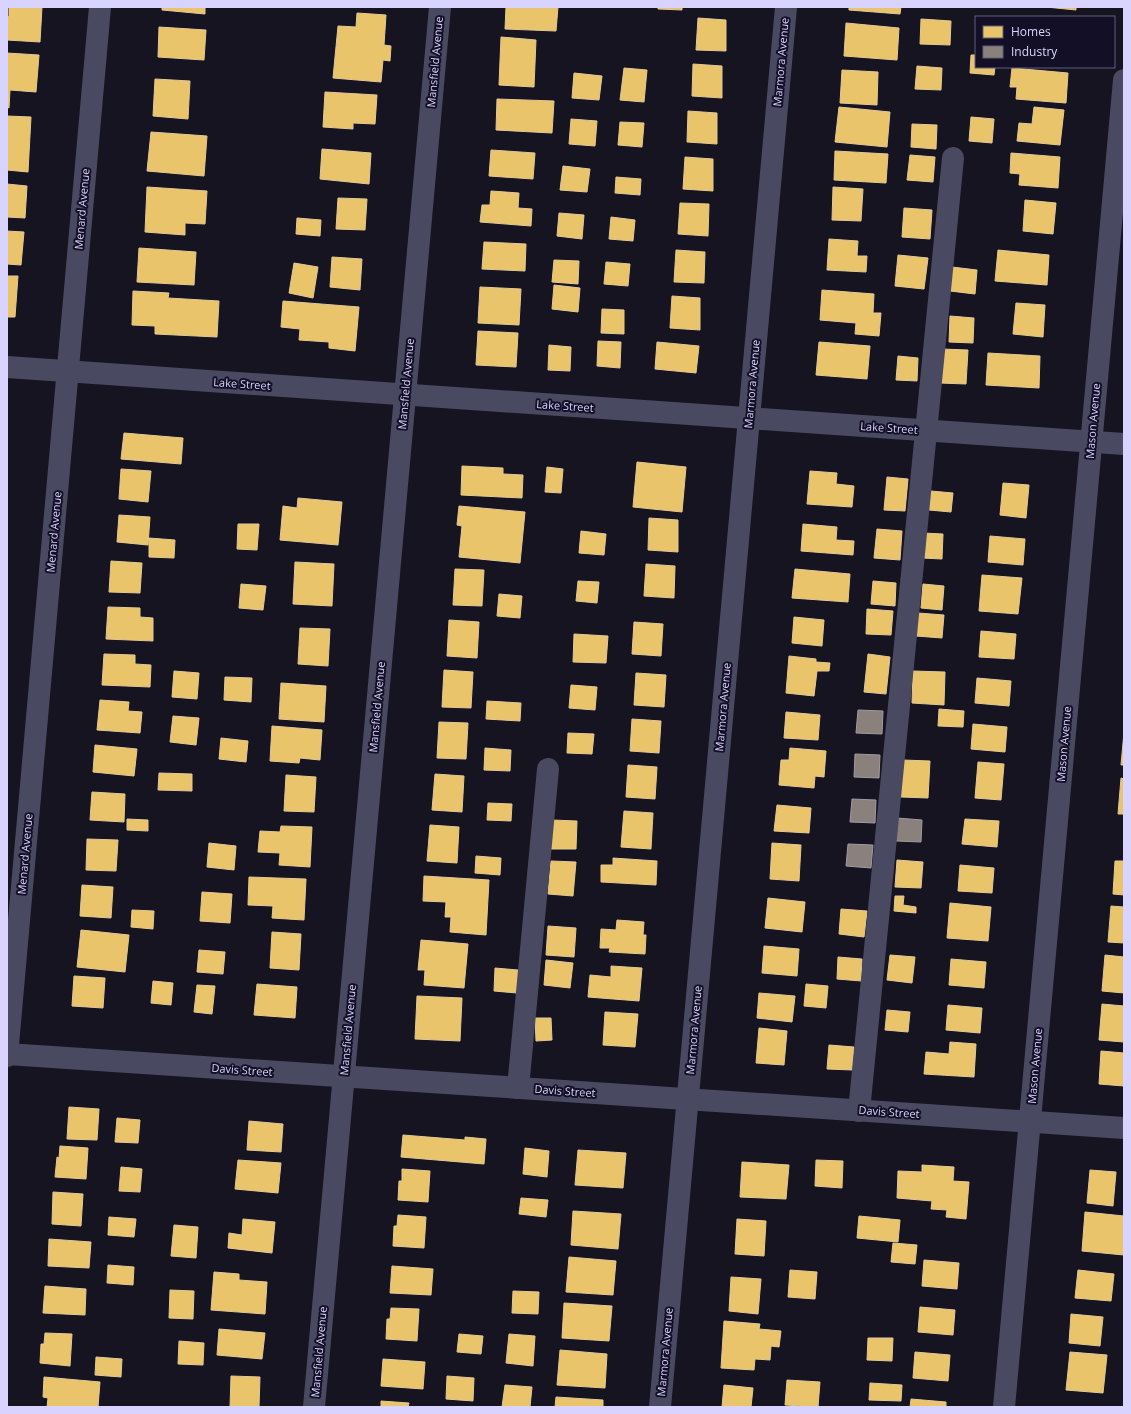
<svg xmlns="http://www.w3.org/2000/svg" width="1131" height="1414" font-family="'Open Sans',sans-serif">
	<rect width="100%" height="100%" fill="#161421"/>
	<!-- homes -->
	<g fill="#e9c46a" stroke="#e4c997">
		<path d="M9 7H42L40 42 7 40V16L9 17Z"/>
		<path d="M162 7H205V14L162 10Z"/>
		<path d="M506 7H558L556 31 505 29Z"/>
		<path d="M658 7H682V10L658 9Z"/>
		<path d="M849 7H901L900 14 849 10Z"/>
		<path d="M1046 7H1076V10Z"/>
		<path d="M357 13 386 15 384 45 391 46 390 61 383 60 381 82 333 78 338 26 356 27Z"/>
		<path d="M698 18 726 20V51L696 50Z"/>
		<path d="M921 19 951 21 950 45 920 44Z"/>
		<path d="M846 23 899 28 897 60 844 56Z"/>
		<path d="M159 27 206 30 204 60 158 57Z"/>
		<path d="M501 37 536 40 534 87 499 85Z"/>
		<path d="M7 53 39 55 36 92 10 90 9 108 7 107Z"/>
		<path d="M971 55H976V67H995L994 75 970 73Z"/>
		<path d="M693 64 722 66V98L692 96Z"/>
		<path d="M917 66 942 68 941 90 915 89Z"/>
		<path d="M624 68 647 70 644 102 620 100Z"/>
		<path d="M1012 68 1068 73 1066 103 1016 99 1017 87H1010Z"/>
		<path d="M842 70 878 72 877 105 840 103Z"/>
		<path d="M574 73 602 76 599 100 572 98Z"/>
		<path d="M155 79 190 81 188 119 153 116Z"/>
		<path d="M325 92 377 95 375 124 353 123V129L323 127Z"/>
		<path d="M497 99 554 101 552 133 496 130Z"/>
		<path d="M839 107 890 112 887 147 835 142Z"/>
		<path d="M1034 107 1064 110 1060 145 1017 141 1019 123 1032 124Z"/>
		<path d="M688 111 717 113V144L687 142Z"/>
		<path d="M7 116 31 117 28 172 7 170Z"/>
		<path d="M971 117 994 119 992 143 969 141Z"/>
		<path d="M571 119 597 121 595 146 569 144Z"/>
		<path d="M620 122 644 123 642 147 618 145Z"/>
		<path d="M912 124 937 125 936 149 911 147Z"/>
		<path d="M151 132 207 136 204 176 147 171Z"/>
		<path d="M322 149 371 153 369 184 320 179Z"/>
		<path d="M491 150 535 153 533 179 489 176Z"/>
		<path d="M835 151 888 154 886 183 834 180Z"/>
		<path d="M1011 153 1060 157 1058 188 1019 185 1020 174 1010 173Z"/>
		<path d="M910 155 935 157 933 182 907 180Z"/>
		<path d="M685 157 713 159V191L683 189Z"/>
		<path d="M563 166 590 169 587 192 560 190Z"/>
		<path d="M616 177 641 179 640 195 615 193Z"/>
		<path d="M7 184 27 186 25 218 7 217Z"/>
		<path d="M147 187 207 191 205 224 185 223V235L145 232Z"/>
		<path d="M833 187 863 189 861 221 832 220Z"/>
		<path d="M491 191 519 193 518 208 532 209 531 226 480 222 482 205H490Z"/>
		<path d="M338 198 367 199 365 230 336 229Z"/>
		<path d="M1025 200 1056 203 1053 234 1023 231Z"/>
		<path d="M680 203 709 204 708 236 678 234Z"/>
		<path d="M904 208 932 210 930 239 902 237Z"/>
		<path d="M559 213 584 215 582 239 557 236Z"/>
		<path d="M611 217 635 220 633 241 609 239Z"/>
		<path d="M297 218 321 220 320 236 296 234Z"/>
		<path d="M7 231 24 232 21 265 7 264Z"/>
		<path d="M829 239 858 241 857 256H867L866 272 827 270Z"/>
		<path d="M484 242 526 244 525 271 482 269Z"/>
		<path d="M139 248 196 252 194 285 137 282Z"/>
		<path d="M676 250 705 252 704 283 674 282Z"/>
		<path d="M998 250 1049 255 1047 285 995 281Z"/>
		<path d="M898 255 928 258 924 289 895 286Z"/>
		<path d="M332 257 362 259 360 290 330 287Z"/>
		<path d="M554 260 579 261 578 284 552 282Z"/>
		<path d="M606 262 630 264 628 286 604 284Z"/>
		<path d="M294 263 318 267 313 298 289 293Z"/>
		<path d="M952 267 977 270 975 294 950 291Z"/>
		<path d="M7 276H18L15 317H7Z"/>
		<path d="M554 285 580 288 578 312 552 309Z"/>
		<path d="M480 287 521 289 519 325 478 323Z"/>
		<path d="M822 290 874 294 873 313H881L879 336 855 334 856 323 820 320Z"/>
		<path d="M133 291 169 293 168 298 219 301 217 337 155 334V326L132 325Z"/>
		<path d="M672 296 700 298V330L670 328Z"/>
		<path d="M283 301 359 307 355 351 329 348V342L299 340 300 329 281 327Z"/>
		<path d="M1016 303 1045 305 1043 337 1013 334Z"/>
		<path d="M602 309 624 310V334L601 333Z"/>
		<path d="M950 316 974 318 973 343 949 342Z"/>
		<path d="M478 331 518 333 516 367 476 365Z"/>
		<path d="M598 341 621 342 620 368 597 366Z"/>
		<path d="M657 342 699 346 696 373 655 369Z"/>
		<path d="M819 342 870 346 867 379 816 375Z"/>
		<path d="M549 345 571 347 570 371 548 370Z"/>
		<path d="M942 349 968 350 966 384 940 383Z"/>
		<path d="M988 353 1040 356 1039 388 986 385Z"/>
		<path d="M898 356 918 358 917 381 896 380Z"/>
		<path d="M124 433 183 438 181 464 121 459Z"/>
		<path d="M637 462 686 467 682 512 633 507Z"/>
		<path d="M462 466 503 468V474L523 475 522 498 461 495Z"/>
		<path d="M547 467 563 469 561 493 545 492Z"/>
		<path d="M121 469 151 471 148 502 119 499Z"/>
		<path d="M810 471 837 473 836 484 854 486 852 507 807 504Z"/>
		<path d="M887 477 908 479 905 511 884 510Z"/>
		<path d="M1003 483 1029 485 1026 518 1000 515Z"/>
		<path d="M931 491 953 493 951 512 929 510Z"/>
		<path d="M298 498 342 502 338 545 280 540 283 506 297 508Z"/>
		<path d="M459 506 525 512 520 563 459 557 462 526 457 525Z"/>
		<path d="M119 515 150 517 148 545 117 542Z"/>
		<path d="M649 518 678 520V552L648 550Z"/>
		<path d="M238 524H259L257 550 237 549Z"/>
		<path d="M803 524 837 527 836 540 854 541 853 555 801 551Z"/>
		<path d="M877 529 902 531 900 560 874 558Z"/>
		<path d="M581 531 606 534 604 555 579 553Z"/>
		<path d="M923 533 943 534 942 559 922 558Z"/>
		<path d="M990 536 1025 539 1023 565 988 562Z"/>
		<path d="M149 538 175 540 174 558 149 557Z"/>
		<path d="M111 561 142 563 140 593 109 592Z"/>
		<path d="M295 562 334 564 332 606 293 604Z"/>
		<path d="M646 564 675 566 674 598 644 596Z"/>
		<path d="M455 569 484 570 482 606 453 605Z"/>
		<path d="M795 569 850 574 848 602 792 598Z"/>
		<path d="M982 575 1022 578 1018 614 979 611Z"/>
		<path d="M578 581 599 582 597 603 576 601Z"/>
		<path d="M873 581 896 583 895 606 871 604Z"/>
		<path d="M241 584 266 586 263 610 239 608Z"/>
		<path d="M923 584 944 586 942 610 921 608Z"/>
		<path d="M499 594 522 596 520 618 497 616Z"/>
		<path d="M108 607 140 608V617L153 618V641L106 639Z"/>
		<path d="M867 609 893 611 891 635 866 634Z"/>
		<path d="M918 613 944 615 942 638 916 636Z"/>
		<path d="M794 617 824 620 822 646 792 643Z"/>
		<path d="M449 620 479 622 477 658 447 656Z"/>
		<path d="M634 622 663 624 661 656 632 654Z"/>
		<path d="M300 628 330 629 328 666 298 664Z"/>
		<path d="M981 631 1016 634 1014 659 979 657Z"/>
		<path d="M574 634 608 636 606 663 573 662Z"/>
		<path d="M104 654 135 655V664L151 665 150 687 102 685Z"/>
		<path d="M868 654 890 657 886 694 864 692Z"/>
		<path d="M789 656 816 659V662L830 663 829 671H817L814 696 786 693Z"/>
		<path d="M444 670 473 672 471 708 442 707Z"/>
		<path d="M174 671 199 673 197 699 172 697Z"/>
		<path d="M913 671 945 672 944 705 912 703Z"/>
		<path d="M636 673 666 675 664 707 634 705Z"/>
		<path d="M225 677 252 678 251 702 224 700Z"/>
		<path d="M977 678 1011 681 1009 706 975 703Z"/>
		<path d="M281 683 326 686 324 722 279 719Z"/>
		<path d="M571 685 597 687 595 710 569 708Z"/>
		<path d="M100 700 129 702 128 711 142 712 140 733 97 730Z"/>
		<path d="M487 701 521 703 520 721 486 719Z"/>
		<path d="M939 709 964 711 963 727 938 726Z"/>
		<path d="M786 712 820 715 818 740 784 738Z"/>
		<path d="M173 716 199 718 196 745 170 742Z"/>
		<path d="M632 719 661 721 659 753 630 751Z"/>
		<path d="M439 722 468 723 466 759 437 758Z"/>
		<path d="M973 724 1007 727 1005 752 971 749Z"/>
		<path d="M272 726 322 730 320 760 300 758 299 763 270 761Z"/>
		<path d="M1124 732V765H1121Z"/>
		<path d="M568 733 594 734 592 754 567 753Z"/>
		<path d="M221 738 248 741 246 762 219 759Z"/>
		<path d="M95 745 137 749 134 776 93 772Z"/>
		<path d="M485 748 511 750 510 771 484 770Z"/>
		<path d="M790 748 826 751 824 777 815 776 814 788 779 785 781 760H789Z"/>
		<path d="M903 760 930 761 928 798 901 797Z"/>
		<path d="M978 762 1004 764 1001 800 975 798Z"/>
		<path d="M628 765 657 767 655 799 626 797Z"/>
		<path d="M159 773 192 774V791L158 790Z"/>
		<path d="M435 774 464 776 462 812 432 810Z"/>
		<path d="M286 775 316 777 314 812 284 811Z"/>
		<path d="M1121 778 1124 779V814H1118Z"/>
		<path d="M92 792 125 794 124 822 90 820Z"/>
		<path d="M488 803 512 804 511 821 487 820Z"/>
		<path d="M777 805 811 808 809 833 774 831Z"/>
		<path d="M624 811 653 813 651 849 621 847Z"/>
		<path d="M127 819 148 820V831L127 830Z"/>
		<path d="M965 819 999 821 997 847 962 844Z"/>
		<path d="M552 820 577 821 576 849H551Z"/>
		<path d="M430 825 459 827 457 863 427 861Z"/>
		<path d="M281 826 312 827 310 867 279 865 280 853 258 852 260 831 280 832Z"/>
		<path d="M87 839 118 840 116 871 86 870Z"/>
		<path d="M209 843 236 846 234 870 207 867Z"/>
		<path d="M772 843 801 845 799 881 770 879Z"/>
		<path d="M476 856 501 858 500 875 475 873Z"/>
		<path d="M613 858 657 861 656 885 601 882V865H613Z"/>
		<path d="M897 860 923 862 921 888 895 887Z"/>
		<path d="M551 861 576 862 573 896 548 894Z"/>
		<path d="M1115 861H1124V895L1113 894Z"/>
		<path d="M960 865 994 868 992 893 958 891Z"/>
		<path d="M424 876 489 880 486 935 450 932 451 917H445L446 902 423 901Z"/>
		<path d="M249 877 306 879 304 920 272 918 273 906 248 905Z"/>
		<path d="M82 885 113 887 111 918 80 916Z"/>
		<path d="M202 892 232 894 230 923 200 921Z"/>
		<path d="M895 896H904L903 905 916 907V913L894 911Z"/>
		<path d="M768 898 805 902 802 932 765 928Z"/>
		<path d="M950 903 991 907 988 941 947 938Z"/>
		<path d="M1111 906 1124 907V943L1108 942Z"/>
		<path d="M841 909 867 911 864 937 839 934Z"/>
		<path d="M132 910 154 911 153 929 131 927Z"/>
		<path d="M617 920 644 922 643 935H646L645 954 609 952 610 948H600L601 929 616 930Z"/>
		<path d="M548 926 576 928 574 957 546 955Z"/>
		<path d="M81 930 129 935 125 972 77 967Z"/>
		<path d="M272 932 301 934 299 970 270 968Z"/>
		<path d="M421 940 468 944 464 988 424 985 425 970H418Z"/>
		<path d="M764 946 799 949 797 976 762 973Z"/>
		<path d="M199 950 225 952 223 974 197 972Z"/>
		<path d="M890 955 915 957 912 983 887 980Z"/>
		<path d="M1105 955 1124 957V993L1102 991Z"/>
		<path d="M838 957 862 959 861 981 837 979Z"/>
		<path d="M951 959 986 962 984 988 949 985Z"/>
		<path d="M546 960 573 963 570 988 544 985Z"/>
		<path d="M611 966 642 968 639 1001 588 997 590 975 611 977Z"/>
		<path d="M495 968 518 970 517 993 494 991Z"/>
		<path d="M74 976 105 978 103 1008 72 1006Z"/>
		<path d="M153 981 173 983 171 1005 151 1003Z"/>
		<path d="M257 984 297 987 295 1018 254 1015Z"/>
		<path d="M806 984 828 986 826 1008 804 1006Z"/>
		<path d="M197 985 215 986 212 1014 194 1012Z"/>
		<path d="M759 993 795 996 792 1022 757 1018Z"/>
		<path d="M417 996 462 998 460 1041 415 1039Z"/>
		<path d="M1102 1004 1124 1006V1042L1099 1040Z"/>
		<path d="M948 1005 982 1008 980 1033 946 1030Z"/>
		<path d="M887 1010 910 1012 908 1032 885 1030Z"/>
		<path d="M605 1012 638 1014 635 1047 603 1045Z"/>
		<path d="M535 1018H551L552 1040 536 1041Z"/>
		<path d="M759 1028 787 1031 784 1065 756 1063Z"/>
		<path d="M950 1042 976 1044 974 1077 924 1074 926 1052 949 1054Z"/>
		<path d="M829 1045 854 1047 852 1070 827 1069Z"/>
		<path d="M1101 1051 1124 1053V1086L1099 1084Z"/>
		<path d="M69 1107 99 1109 97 1140 67 1139Z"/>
		<path d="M117 1118 140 1120 138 1143 115 1142Z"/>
		<path d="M249 1121 283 1124 281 1152 247 1150Z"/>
		<path d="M403 1135 465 1140V1137L486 1139 484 1164 401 1157Z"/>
		<path d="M60 1146 88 1148 86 1179 55 1177 57 1157 59 1158Z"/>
		<path d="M525 1148 549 1151 547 1177 523 1174Z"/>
		<path d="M578 1150 626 1153 623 1188 575 1185Z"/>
		<path d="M238 1160 281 1163 278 1193 235 1189Z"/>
		<path d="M816 1160 843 1161 842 1188 815 1186Z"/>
		<path d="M742 1162 789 1165 786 1199 740 1197Z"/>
		<path d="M922 1165 954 1167 953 1181 969 1182 966 1219 946 1217 947 1210 931 1209 932 1201 897 1198 898 1171 922 1172Z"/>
		<path d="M121 1167 142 1169 140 1192 119 1191Z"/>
		<path d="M402 1169 430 1171 428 1202 398 1200 399 1181H402Z"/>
		<path d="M1090 1170 1116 1172 1113 1206 1087 1203Z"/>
		<path d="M53 1192 83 1194 81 1226 52 1224Z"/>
		<path d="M521 1198 548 1200 546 1217 519 1214Z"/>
		<path d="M573 1211 621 1214 618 1249 571 1245Z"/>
		<path d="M1085 1212 1124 1216V1255L1082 1251Z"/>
		<path d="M398 1215 426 1217 424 1248 393 1246 394 1226H397Z"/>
		<path d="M859 1216 900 1220 898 1242 857 1238Z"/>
		<path d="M109 1217 136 1219 134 1237 108 1235Z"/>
		<path d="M243 1219 275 1222 272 1253 228 1248 229 1233 242 1235Z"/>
		<path d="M737 1219 766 1221 764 1256 735 1254Z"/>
		<path d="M174 1225 198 1227 196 1258 171 1256Z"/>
		<path d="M49 1239 91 1242 89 1268 48 1266Z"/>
		<path d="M893 1243 917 1245 915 1264 891 1262Z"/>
		<path d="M569 1257 616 1261 613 1295 566 1292Z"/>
		<path d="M924 1260 959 1263 957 1289 922 1286Z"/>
		<path d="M108 1265 134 1267 133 1285 107 1283Z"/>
		<path d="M392 1266 433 1269 431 1295 390 1293Z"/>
		<path d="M790 1270 817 1272 815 1299 788 1297Z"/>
		<path d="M1078 1270 1114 1274 1111 1301 1075 1298Z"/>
		<path d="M214 1272 239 1274V1280L267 1282 265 1314 211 1310Z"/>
		<path d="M731 1277 761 1279 758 1314 729 1311Z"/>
		<path d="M45 1286 86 1289 85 1315 43 1313Z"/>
		<path d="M170 1290 194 1291 193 1319 169 1318Z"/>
		<path d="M513 1291 539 1292 538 1314 512 1313Z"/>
		<path d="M564 1303 612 1306 609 1341 562 1338Z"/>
		<path d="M920 1307 955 1310 953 1335 918 1332Z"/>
		<path d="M391 1308 419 1309 417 1341 386 1339 387 1319H390Z"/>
		<path d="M1071 1314 1103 1317 1100 1346 1069 1343Z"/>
		<path d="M724 1321 760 1324 759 1329 781 1331 779 1347 771 1346 770 1360 755 1359 754 1370 721 1368Z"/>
		<path d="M219 1329 265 1333 262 1359 217 1355Z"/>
		<path d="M45 1333 72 1334 70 1366 40 1363 41 1344H44Z"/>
		<path d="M459 1334 483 1336 481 1354 457 1352Z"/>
		<path d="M509 1334 535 1336 533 1366 506 1363Z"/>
		<path d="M868 1338H893L892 1361 867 1360Z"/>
		<path d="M179 1341 204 1343 203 1365 178 1364Z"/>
		<path d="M560 1350 607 1354 605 1388 557 1385Z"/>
		<path d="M915 1352 950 1355 948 1381 913 1378Z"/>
		<path d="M1070 1352 1107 1355 1103 1393 1066 1390Z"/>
		<path d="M96 1357 122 1359 121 1377 95 1375Z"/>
		<path d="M383 1359 425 1362 423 1389 381 1386Z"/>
		<path d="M231 1376 260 1377 259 1407H230Z"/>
		<path d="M447 1376 474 1378 473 1401 446 1399Z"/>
		<path d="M44 1377 100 1382 98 1407H47L48 1398 43 1397Z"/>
		<path d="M787 1380 820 1382 818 1407 785 1405Z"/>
		<path d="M870 1383 902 1385 901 1401 869 1400Z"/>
		<path d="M505 1385 532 1387 530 1407H502Z"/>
		<path d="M724 1385 753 1388 751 1407H722Z"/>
		<path d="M556 1397 603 1400V1407H555Z"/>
		<path d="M911 1399 946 1402V1407H910Z"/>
		<path d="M381 1401 409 1403 408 1407H381Z"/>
	</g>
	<!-- industry -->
	<g fill="#8a817c" stroke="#a29aa3">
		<path d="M858 710 883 711 882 734 856 733Z"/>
		<path d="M855 754 880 755 879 778 854 777Z"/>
		<path d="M852 799 876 800 875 823 850 822Z"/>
		<path d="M897 818 922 820 921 842 896 841Z"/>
		<path d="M848 844 873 845 871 868 846 866Z"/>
	</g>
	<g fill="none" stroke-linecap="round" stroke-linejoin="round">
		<!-- minor -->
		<g stroke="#4a4962" stroke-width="22">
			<path d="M7 367 1124 444"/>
			<path d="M7 1054 1124 1128"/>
			<path d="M7 1056 100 7"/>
			<path d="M518 1088 548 769"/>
			<path d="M859 1111 953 158"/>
			<path d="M314 1407 440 7"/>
			<path d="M660 1407 786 7"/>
			<path d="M1004 1407 1124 80"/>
		</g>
	</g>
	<g text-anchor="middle" stroke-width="4" stroke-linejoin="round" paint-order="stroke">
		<!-- street labels -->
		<g font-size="11" fill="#d9d4ff" stroke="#130f26">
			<text transform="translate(435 62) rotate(-85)" y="4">Mansfield Avenue</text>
			<text transform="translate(781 62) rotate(-85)" y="4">Marmora Avenue</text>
			<text transform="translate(82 209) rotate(-85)" y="4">Menard Avenue</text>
			<text transform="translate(242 384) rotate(4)" y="4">Lake Street</text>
			<text transform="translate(406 384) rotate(-85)" y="4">Mansfield Avenue</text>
			<text transform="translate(752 384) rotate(-85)" y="4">Marmora Avenue</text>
			<text transform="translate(565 406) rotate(4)" y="4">Lake Street</text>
			<text transform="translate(1093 421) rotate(-85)" y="4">Mason Avenue</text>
			<text transform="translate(889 428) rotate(4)" y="4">Lake Street</text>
			<text transform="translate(54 532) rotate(-85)" y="4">Menard Avenue</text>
			<text transform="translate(377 707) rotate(-85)" y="4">Mansfield Avenue</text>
			<text transform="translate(723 707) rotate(-85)" y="4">Marmora Avenue</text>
			<text transform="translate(1064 744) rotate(-85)" y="4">Mason Avenue</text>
			<text transform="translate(25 854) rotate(-85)" y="4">Menard Avenue</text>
			<text transform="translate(348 1030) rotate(-85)" y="4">Mansfield Avenue</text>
			<text transform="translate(694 1030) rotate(-85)" y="4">Marmora Avenue</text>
			<text transform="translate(1035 1066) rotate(-85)" y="4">Mason Avenue</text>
			<text transform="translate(242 1070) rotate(4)" y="4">Davis Street</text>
			<text transform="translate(565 1091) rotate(4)" y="4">Davis Street</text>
			<text transform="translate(889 1112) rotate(4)" y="4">Davis Street</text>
			<text transform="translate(319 1352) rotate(-85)" y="4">Mansfield Avenue</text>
			<text transform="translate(665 1352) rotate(-85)" y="4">Marmora Avenue</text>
		</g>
	</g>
	<!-- border -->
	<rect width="1131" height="1414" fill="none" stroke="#d9d4ff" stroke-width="16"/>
	<!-- legend -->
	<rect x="975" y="16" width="140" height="52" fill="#130f26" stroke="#625e7d"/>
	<rect x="983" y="26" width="20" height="12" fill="#e9c46a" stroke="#625e7d"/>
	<text x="1011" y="36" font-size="12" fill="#d9d4ff">Homes</text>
	<rect x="983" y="46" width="20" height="12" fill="#8a817c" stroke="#625e7d"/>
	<text x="1011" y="56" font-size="12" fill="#d9d4ff">Industry</text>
</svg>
